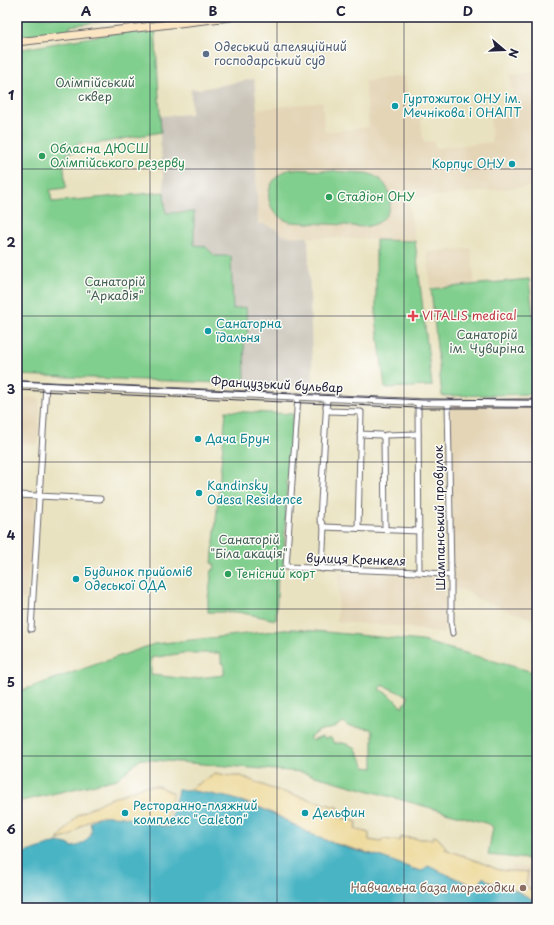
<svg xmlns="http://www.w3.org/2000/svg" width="554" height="925" font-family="'Playpen Sans',sans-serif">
	<rect width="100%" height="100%" fill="#fdfcf7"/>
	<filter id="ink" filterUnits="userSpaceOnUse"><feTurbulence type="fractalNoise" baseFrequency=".025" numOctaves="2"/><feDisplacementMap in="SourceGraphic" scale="8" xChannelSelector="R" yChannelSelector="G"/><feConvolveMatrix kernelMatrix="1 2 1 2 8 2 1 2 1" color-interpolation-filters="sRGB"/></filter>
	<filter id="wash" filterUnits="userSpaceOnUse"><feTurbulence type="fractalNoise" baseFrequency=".012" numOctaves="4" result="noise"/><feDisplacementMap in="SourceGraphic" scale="16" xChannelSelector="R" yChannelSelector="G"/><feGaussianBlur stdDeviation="0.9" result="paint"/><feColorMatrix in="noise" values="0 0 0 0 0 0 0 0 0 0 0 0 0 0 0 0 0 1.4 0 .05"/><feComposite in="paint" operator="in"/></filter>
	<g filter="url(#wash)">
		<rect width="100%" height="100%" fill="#e9e2c0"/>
		<!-- built -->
		<g fill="#e4d5b7">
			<path d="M537 72V186L408 199 415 241 284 236 278 230 264 224H258L255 147 256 143 257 109 322 102 325 132 369 127 365 81 405 76 409 111 420 110 423 142 434 141 435 148 492 142 490 118 514 115 510 75Z"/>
			<path d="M471 248 475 284 431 289 427 252Z"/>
			<path d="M17 397 40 398 38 444 17 443Z"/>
			<path d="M450 404 537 407V621L474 597 472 593 464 590 453 589Z"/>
			<path d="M17 490H36L26 599 17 598Z"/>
			<path d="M339 572 445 578 444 634 396 626 337 622Z"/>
			<path d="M512 866 537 868V908H507Z"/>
		</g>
		<!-- industrial -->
		<path fill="#c9c3b8" d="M254 79 257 109 256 143 255 147 258 224H264L278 230 284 236 308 237 313 387 245 384 244 336H248L246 307 233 309 231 256H215L205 246 194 245V236L166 213 160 138V116L191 114V89H201Z"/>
		<!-- green -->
		<g fill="#81cf8e" stroke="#527864" fill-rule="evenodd">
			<path d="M17 17H222L136 27 134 17 70 26V33L17 37Z"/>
			<path d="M155 26 161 132 95 144 77 143 78 152 67 153 68 158 63 159 66 188 50 190 52 202 164 192 166 213 194 212V245L205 246 215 256H231L233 309 246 307 248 335 244 336 245 384 17 375V50Z"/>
			<path d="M291 169 365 173C396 178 400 219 369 226 362 228 353 226 345 225 327 224 308 223 290 222 261 213 262 177 291 169Z"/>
			<path d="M376 240 415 241 432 386 385 388 376 318Z"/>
			<path d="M529 279 534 324H537V394L442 396 431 289Z"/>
			<path d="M226 411 293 414 291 480H286V484L287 485 283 571 278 572 276 620 238 612H208V599L212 570H214L215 564H212Z"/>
			<path d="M293 629 422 641 537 673V860L488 855 493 827 489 824 301 772 141 759 117 779 17 802V692L154 644ZM184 653H219L221 656V663H224V675L189 679 151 675V658ZM382 685 408 696 407 701 402 707 391 696 379 689ZM343 722 347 726 371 729 373 733V768L365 767 355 747 343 743H334L330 737 325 739 322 737 312 741 309 738 318 731 333 728Z"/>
		</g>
		<!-- sand -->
		<g fill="#eeda9e" stroke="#887e6c">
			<path d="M215 773 232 776H241L270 788 340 808 337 816 357 822 355 829 369 833V840L381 842 383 839 399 841 401 837 421 839H433V836L437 837 446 847 445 849 490 866C501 873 515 870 528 872L526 886 537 894V902L506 885 491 883 483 878 478 888 428 866 422 871C408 868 395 861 381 857 358 849 334 845 311 834 296 827 283 817 268 811 242 799 215 795 188 790Z"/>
			<path d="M145 786H158L173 793 164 827 144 821 117 817 107 816 96 817 81 826 71 836 57 840 78 815 104 801Z"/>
		</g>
		<!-- water -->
		<path fill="#48b4c4" stroke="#356b80" d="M178 790H188L231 798 268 811 311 834 330 842 350 849 379 856 413 869 422 871 428 866 478 888 483 877 491 883 506 885 537 902V908H17V855L43 847 57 842 67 844 73 847C80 846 89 840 91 833 92 830 91 826 90 823 93 821 95 818 98 817 117 812 149 824 169 827Z"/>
	</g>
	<g filter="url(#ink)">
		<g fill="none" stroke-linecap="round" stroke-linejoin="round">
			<defs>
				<g id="minor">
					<path d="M298 396 286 567 419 572 451 575"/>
					<path d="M418 402 419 572"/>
					<path d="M448 402 451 575V622L453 633"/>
					<path d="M326 407 329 411 361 412 358 528"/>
					<path d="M360 434 381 435 384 438 385 529"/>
					<path d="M384 436 386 435 418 434"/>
					<path d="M17 495 100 499"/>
					<path d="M324 527 419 531"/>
					<path d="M322 569 324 527 320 520 327 398"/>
					<path d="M31 629 46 385"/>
				</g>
				<path id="tertiary" d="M17 384 418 402 537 404"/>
				<path id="secondary" d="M17 42 230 17"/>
			</defs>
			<!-- minor casing -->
			<use href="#minor" stroke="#68656a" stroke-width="7"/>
			<!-- tertiary casing -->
			<use href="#tertiary" stroke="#68656a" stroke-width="8"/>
			<!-- secondary casing -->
			<use href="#secondary" stroke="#68656a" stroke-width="9"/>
			<!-- minor -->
			<use href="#minor" stroke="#fff" stroke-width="5"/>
			<!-- tertiary -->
			<use href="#tertiary" stroke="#fff" stroke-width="6"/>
			<!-- secondary -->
			<use href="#secondary" stroke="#fbe6c4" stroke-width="7"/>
			<!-- tram -->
			<g stroke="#22223b" stroke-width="1">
				<path d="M17 381 423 400 537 399"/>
				<path d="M17 390 418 408H537"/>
			</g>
		</g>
	</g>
	<!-- grid -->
	<path fill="none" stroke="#22223b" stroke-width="1" stroke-opacity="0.55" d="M150 17V908M277 17V908M404 17V908M17 169H537M17 316H537M17 462H537M17 609H537M17 756H537"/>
	<!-- markers -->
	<circle fill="#5c6f8a" stroke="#fdfcf7" stroke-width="1.5" cx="206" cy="54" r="4"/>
	<g fill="#0f9aa8" stroke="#fdfcf7" stroke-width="1.5">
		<circle cx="395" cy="106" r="4"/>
		<circle cx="512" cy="164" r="4"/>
		<circle cx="208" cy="331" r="4"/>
		<circle cx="198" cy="439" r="4"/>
		<circle cx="199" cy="493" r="4"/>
		<circle cx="76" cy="579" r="4"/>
		<circle cx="125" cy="813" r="4"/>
		<circle cx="305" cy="813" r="4"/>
	</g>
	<g fill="#2e9e5b" stroke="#fdfcf7" stroke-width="1.5">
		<circle cx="42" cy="156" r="4"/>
		<circle cx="329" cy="197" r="4"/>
		<circle cx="228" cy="574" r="4"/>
	</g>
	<path fill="#e0444e" stroke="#fdfcf7" stroke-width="1.5" d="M411 310h4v4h4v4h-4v4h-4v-4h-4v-4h4z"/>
	<circle fill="#8d6e63" stroke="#fdfcf7" stroke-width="1.5" cx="523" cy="888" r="4"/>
	<g text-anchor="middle" stroke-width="3" stroke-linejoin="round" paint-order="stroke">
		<!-- service labels -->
		<g font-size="12" fill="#4e5e75" stroke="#fdfcf7" text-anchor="start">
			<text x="214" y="51">Одеський апеляційний<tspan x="214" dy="14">господарський суд</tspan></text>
		</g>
		<!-- park labels -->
		<g font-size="12" fill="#435f58" stroke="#fdfcf7">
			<text x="95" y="87">Олімпійський<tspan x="95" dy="14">сквер</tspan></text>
			<text x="115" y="286">Санаторій<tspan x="115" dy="14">"Аркадія"</tspan></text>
			<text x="487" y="339">Санаторій<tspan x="487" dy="14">ім. Чувиріна</tspan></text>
			<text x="249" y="544">Санаторій<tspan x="249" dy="14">"Біла акація"</tspan></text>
		</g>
		<!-- culture labels -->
		<g font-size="12" fill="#0d838f" stroke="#fdfcf7" text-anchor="start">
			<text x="403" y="103">Гуртожиток ОНУ ім.<tspan x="403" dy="14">Мечнікова і ОНАПТ</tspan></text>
			<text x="504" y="168" text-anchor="end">Корпус ОНУ</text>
			<text x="216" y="328">Санаторна<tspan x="216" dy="14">їдальня</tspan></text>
			<text x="206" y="443">Дача Брун</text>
			<text x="207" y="490">Kandinsky<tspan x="207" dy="14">Odesa Residence</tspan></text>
			<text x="84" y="576">Будинок прийомів<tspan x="84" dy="14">Одеської ОДА</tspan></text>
			<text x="133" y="810">Ресторанно-пляжний<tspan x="133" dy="14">комплекс "Caleton"</tspan></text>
			<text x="313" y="817">Дельфин</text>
		</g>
		<!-- leisure labels -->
		<g font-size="12" fill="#27864d" stroke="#fdfcf7" text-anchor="start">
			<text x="50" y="153">Обласна ДЮСШ<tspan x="50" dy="14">Олімпійського резерву</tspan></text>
			<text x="337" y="201">Стадіон ОНУ</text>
			<text x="236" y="578">Тенісний корт</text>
		</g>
		<!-- health labels -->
		<g font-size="12" fill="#be3a42" stroke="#fdfcf7" text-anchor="start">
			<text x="422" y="320">VITALIS medical</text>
		</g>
		<!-- street labels -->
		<g font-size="12" fill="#22223b" stroke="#fdfcf7">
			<text transform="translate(277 385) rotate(3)" y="4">Французький бульвар</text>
			<text transform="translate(440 518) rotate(-91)" y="4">Шампанський провулок</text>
			<text transform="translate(356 560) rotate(2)" y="4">вулиця Кренкеля</text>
		</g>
		<!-- education labels -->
		<g font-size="12" fill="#785e54" stroke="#fdfcf7" text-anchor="end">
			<text x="515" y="892">Навчальна база мореходки</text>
		</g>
	</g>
	<!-- margin -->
	<rect width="554" height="925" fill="none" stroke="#fdfcf7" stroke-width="44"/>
	<!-- north arrow -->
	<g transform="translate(504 50) rotate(109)" stroke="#fdfcf7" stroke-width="3" paint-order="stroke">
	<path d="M0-3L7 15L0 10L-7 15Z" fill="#22223b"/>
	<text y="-6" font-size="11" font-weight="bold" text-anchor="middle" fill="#22223b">N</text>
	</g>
	<rect x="22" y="22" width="510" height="881" fill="none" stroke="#22223b" stroke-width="1.5"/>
	<g font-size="13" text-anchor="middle" font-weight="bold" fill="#22223b">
		<text x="86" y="16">A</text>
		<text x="213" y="16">B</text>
		<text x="341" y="16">C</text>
		<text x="468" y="16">D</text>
		<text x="11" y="100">1</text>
		<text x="11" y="247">2</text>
		<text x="11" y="394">3</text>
		<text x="11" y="540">4</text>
		<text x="11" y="687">5</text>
		<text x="11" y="834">6</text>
	</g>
</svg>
